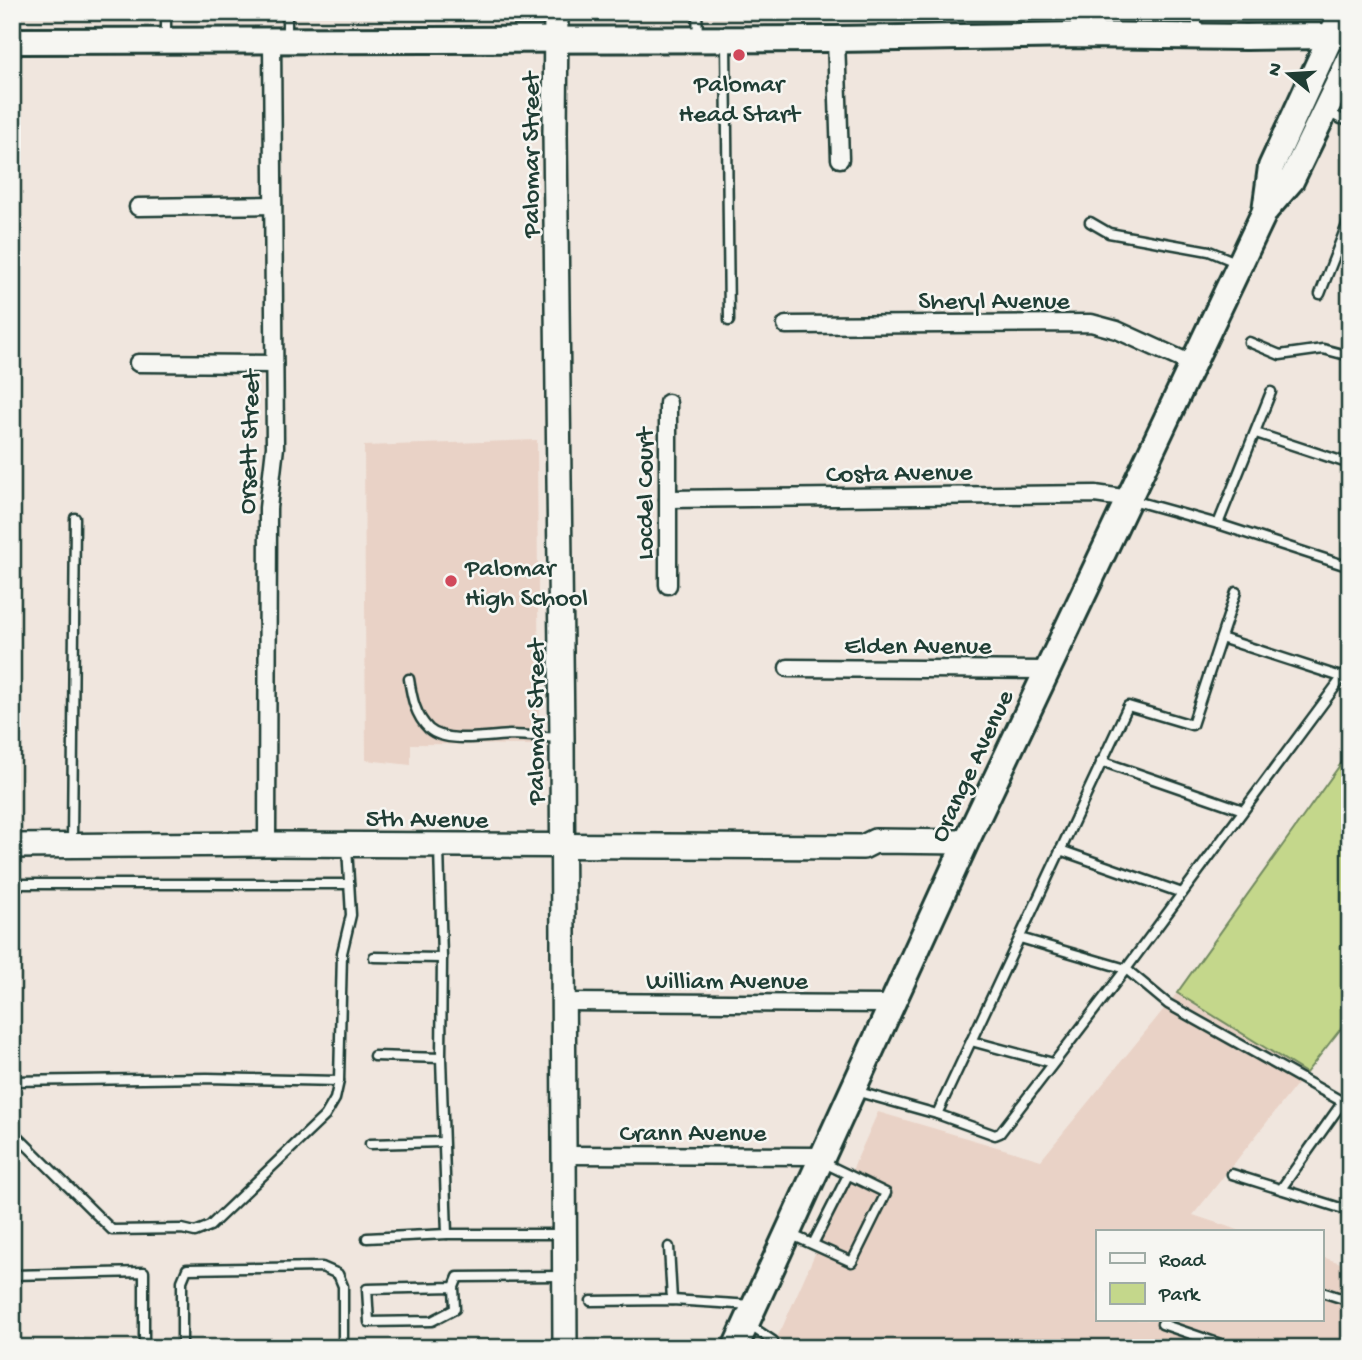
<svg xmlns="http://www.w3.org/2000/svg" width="1362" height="1360" font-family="'Gochi Hand',sans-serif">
	<rect width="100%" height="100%" fill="#f0e6de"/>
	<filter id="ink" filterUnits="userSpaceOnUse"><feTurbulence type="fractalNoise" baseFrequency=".0143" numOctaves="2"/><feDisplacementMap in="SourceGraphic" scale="14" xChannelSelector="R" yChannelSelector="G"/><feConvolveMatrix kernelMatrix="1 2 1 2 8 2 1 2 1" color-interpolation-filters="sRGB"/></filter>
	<g filter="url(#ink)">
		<!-- built -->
		<g fill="#e9d2c6">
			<path d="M537 440 539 745 411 744V765L366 760 364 446Z"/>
			<path d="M1177 993 1306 1073 1193 1215 1244 1232H1098V1320H1322V1257L1350 1266V1348H771L782 1328 878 1112 1041 1160Z"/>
		</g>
		<!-- green -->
		<path fill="#c4d78b" stroke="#728a60" stroke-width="2" d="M1350 751V1017L1306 1073 1177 993Z"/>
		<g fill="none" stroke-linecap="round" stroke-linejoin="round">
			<defs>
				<g id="lane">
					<path d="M287 12V37"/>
					<path d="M697 12 698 36"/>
					<path d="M1197 33V12"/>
					<path d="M166 37V12"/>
					<path d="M726 41 729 321"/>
					<path d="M1328 112 1341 119 1350 120"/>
					<path d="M1090 222 1109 233 1209 251 1238 263"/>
					<path d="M1320 294 1350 217"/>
					<path d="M1249 342 1280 355 1323 349 1350 356"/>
					<path d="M1256 433 1350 464"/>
					<path d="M1132 500 1218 524 1350 567"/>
					<path d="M1218 524 1271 392"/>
					<path d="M1221 638 1341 677"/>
					<path d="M409 679C412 698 415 715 429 729 446 744 488 736 510 735 526 735 543 737 559 738"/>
					<path d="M1101 761 1243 810"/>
					<path d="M72 842 75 518"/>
					<path d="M439 847 442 958 441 1058 447 1234H562"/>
					<path d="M1060 850 1182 893"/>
					<path d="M12 884H349"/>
					<path d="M1020 938 1126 969 1168 1004 1350 1106"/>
					<path d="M374 957 442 958"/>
					<path d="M971 1041 1053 1063"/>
					<path d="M374 1056 441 1058"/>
					<path d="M12 1081 207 1078 339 1081"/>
					<path d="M855 1091 937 1114 995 1135 1000 1133 1126 969 1350 667"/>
					<path d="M937 1114 1128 706 1192 725 1236 592"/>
					<path d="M12 1131 112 1230 182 1229 195 1232 210 1226 325 1116 335 1099 339 1081 342 953 351 915 347 847"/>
					<path d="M370 1144 443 1142"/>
					<path d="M1232 1174 1350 1211"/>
					<path d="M1281 1189 1342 1103"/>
					<path d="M792 1235 852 1262 886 1193 822 1162"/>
					<path d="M367 1238 447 1234"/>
					<path d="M813 1244 848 1175"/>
					<path d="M669 1247 672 1300"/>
					<path d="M12 1275 144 1272V1348"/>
					<path d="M454 1287 367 1289 369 1322 432 1321 455 1309 454 1287 458 1277 563 1276"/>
					<path d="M1322 1292 1350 1301"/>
					<path d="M591 1301 672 1300 752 1305"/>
					<path d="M1165 1320 1162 1324 1232 1348"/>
					<path d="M749 1325 773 1341"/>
					<path d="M182 1348V1281L187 1269 322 1267 338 1274 343 1286V1348"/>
				</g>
				<g id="street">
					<path d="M1080 12V35"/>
					<path d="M836 39 840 159"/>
					<path d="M138 207 273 205"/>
					<path d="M786 325 1091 323 1117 330 1194 365"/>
					<path d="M138 363 274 364"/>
					<path d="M668 403V585"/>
					<path d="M668 499 1095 494 1130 499"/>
					<path d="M788 668 1047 670"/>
					<path d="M267 844 268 508 275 447 272 41"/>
					<path d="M564 1002 891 1004"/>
					<path d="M565 1155 821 1156"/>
				</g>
				<g id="secondary">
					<path d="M556 12 555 133 562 738 565 1348"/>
					<path d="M12 846 267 844 863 847 875 841 966 842"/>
				</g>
				<g id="primary">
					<path d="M12 41 836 39 1080 35 1246 37 1331 36 1350 32"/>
					<path d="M1265 211 1271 167 1342 12"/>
					<path d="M735 1348 966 842 1265 211 1291 181 1350 59"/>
				</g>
			</defs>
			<!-- lane casing -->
			<use href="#lane" stroke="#1f3d34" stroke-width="13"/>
			<!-- street casing -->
			<use href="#street" stroke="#1f3d34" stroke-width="21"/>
			<!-- secondary casing -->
			<use href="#secondary" stroke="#1f3d34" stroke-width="28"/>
			<!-- primary casing -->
			<use href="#primary" stroke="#1f3d34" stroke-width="30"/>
			<!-- lane -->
			<use href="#lane" stroke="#f6f6f2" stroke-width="8"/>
			<!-- street -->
			<use href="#street" stroke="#f6f6f2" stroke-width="16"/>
			<!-- secondary -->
			<use href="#secondary" stroke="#f6f6f2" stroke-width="23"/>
			<!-- primary -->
			<use href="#primary" stroke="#f6f6f2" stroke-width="24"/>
		</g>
	</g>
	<!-- markers -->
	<g fill="#d1495b" stroke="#f6f6f2" stroke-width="2.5">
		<circle cx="739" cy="55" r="7"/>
		<circle cx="451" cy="581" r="7"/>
	</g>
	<g text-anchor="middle" stroke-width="5" stroke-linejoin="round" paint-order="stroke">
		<!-- poi labels -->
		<g font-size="26" fill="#1f3d34" stroke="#f6f6f2">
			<text x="739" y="91">Palomar<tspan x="739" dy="30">Head Start</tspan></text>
			<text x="465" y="575" text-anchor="start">Palomar<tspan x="465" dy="30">High School</tspan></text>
		</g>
		<!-- street labels -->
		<g font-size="26" fill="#1f3d34" stroke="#f6f6f2">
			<text transform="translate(529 155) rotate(-90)" y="9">Palomar Street</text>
			<text x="994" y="308">Sheryl Avenue</text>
			<text transform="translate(247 442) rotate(-88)" y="9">Orsett Street</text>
			<text transform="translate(899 471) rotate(-1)" y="9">Costa Avenue</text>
			<text transform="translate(643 494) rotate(-90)" y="9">Locdel Court</text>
			<text x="918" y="653">Elden Avenue</text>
			<text transform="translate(534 722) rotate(-90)" y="9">Palomar Street</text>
			<text transform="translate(970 765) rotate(-65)" y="9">Orange Avenue</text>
			<text transform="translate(427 817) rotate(1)" y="9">5th Avenue</text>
			<text x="727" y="988">William Avenue</text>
			<text x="693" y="1140">Crann Avenue</text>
		</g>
	</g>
	<!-- margin -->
	<rect width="1362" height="1360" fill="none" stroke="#f6f6f2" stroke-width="42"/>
	<rect x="21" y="21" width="1320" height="1318" fill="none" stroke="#1f3d34" stroke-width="2.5" filter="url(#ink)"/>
	<!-- legend -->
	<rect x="1096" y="1230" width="228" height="91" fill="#f6f6f2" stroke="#a0aca6" stroke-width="2"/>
	<rect x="1110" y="1253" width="35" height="10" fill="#f6f6f2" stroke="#a0aca6" stroke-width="2"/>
	<text x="1159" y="1266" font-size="21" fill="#1f3d34">Road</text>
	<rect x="1110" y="1283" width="35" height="21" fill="#c4d78b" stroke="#a0aca6" stroke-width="2"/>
	<text x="1159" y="1300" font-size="21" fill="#1f3d34">Park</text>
	<!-- north arrow -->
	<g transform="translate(1289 74) rotate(288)" stroke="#f6f6f2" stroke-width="5" paint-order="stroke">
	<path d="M0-5L12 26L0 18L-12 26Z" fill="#1f3d34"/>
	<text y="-10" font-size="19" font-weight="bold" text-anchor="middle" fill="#1f3d34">N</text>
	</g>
</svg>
